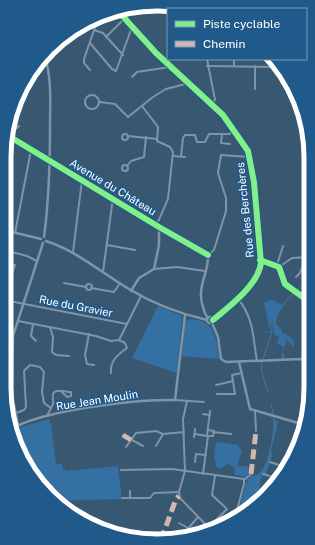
<svg xmlns="http://www.w3.org/2000/svg" width="315" height="545" font-family="'Public Sans',sans-serif">
	<rect width="100%" height="100%" fill="#385872"/>
	<!-- green -->
	<g fill="#3470a2">
		<path d="M250 288 264 302 272 300 283 305 278 314 276 323 284 334 285 333 294 341V347L287 340 283 351 285 359H281L283 346 277 344 279 336 274 335 273 320 270 325 271 332 256 334 270 331 264 302Z"/>
		<path d="M158 306 180 315 182 318 177 373 132 358Z"/>
		<path d="M190 319C216 320 216 338 219 359L182 356 185 322Z"/>
		<path d="M49 419 51 424 56 464H62L63 469H65V471L118 466 122 499 57 501 36 481 31 472 20 429 21 427Z"/>
		<path d="M274 419 278 421C277 430 273 443 270 452L273 453 266 474 262 475 260 483V489L267 493 251 509 244 513 239 511 246 483 251 475 254 476C257 475 260 474 262 471 269 461 274 432 274 419Z"/>
		<path d="M216 442 238 445 242 452 237 466H247L250 469 246 477 235 475 234 467 228 464 221 468H217L214 457Z"/>
	</g>
	<g fill="none" stroke-linecap="round" stroke-linejoin="round">
		<!-- stream -->
		<g stroke="#4b7395" stroke-width="1">
			<path d="M263 359 272 332V324L286 301 303 285 311 274"/>
			<path d="M262 362 261 369 268 393"/>
			<path d="M254 506 253 495 257 489C252 476 263 473 267 462 273 443 277 423 271 404"/>
		</g>
		<!-- minor -->
		<g stroke="#7f94a7" stroke-width="2">
			<path d="M94 30 103 33 123 55"/>
			<path d="M106 37 124 19"/>
			<path d="M90 43 112 69 116 71 132 27"/>
			<path d="M207 59 215 100 212 104"/>
			<path d="M234 59V66"/>
			<path d="M207 66 277 67"/>
			<path d="M90 70 84 63V59L98 19"/>
			<path d="M132 77 137 72 170 67"/>
			<path d="M255 89V66"/>
			<circle cx="92" cy="102" r="7"/>
			<path d="M100 102 115 104 128 117 153 97 166 89 189 83"/>
			<path d="M142 106 158 127 157 141 170 147 173 152 168 199 157 224"/>
			<circle cx="125" cy="137" r="3"/>
			<path d="M222 134 221 143 230 144"/>
			<path d="M128 136 157 139"/>
			<path d="M4 153 8 136 19 126"/>
			<path d="M173 156 185 157"/>
			<path d="M181 156 183 138 185 135H195L197 142H205L209 134H229L235 131"/>
			<circle cx="125" cy="168" r="3"/>
			<path d="M127 166 131 161 144 157 146 137"/>
			<path d="M15 233 31 150"/>
			<path d="M107 245 135 250"/>
			<path d="M4 250 27 256 37 261"/>
			<path d="M73 252 82 180"/>
			<path d="M208 255 214 250 226 211V198L218 173 221 155 249 157"/>
			<path d="M260 260 279 267 285 284 311 303"/>
			<path d="M9 263 15 265 12 274 6 272 13 252"/>
			<path d="M277 265 283 246"/>
			<path d="M279 267 292 258 311 257"/>
			<path d="M154 269 177 267 205 271"/>
			<path d="M103 272 113 198"/>
			<path d="M296 277 300 273 306 258"/>
			<path d="M64 283 86 287"/>
			<circle cx="89" cy="287" r="3"/>
			<path d="M91 288 114 292 120 283"/>
			<path d="M238 299C254 318 253 338 257 361"/>
			<path d="M4 300 127 324"/>
			<path d="M18 321 96 336 111 341 119 340"/>
			<path d="M33 324 31 336 36 341"/>
			<path d="M50 327 53 337 52 352 56 355 69 356"/>
			<path d="M4 333 13 336"/>
			<path d="M89 334 85 355 87 364 94 365"/>
			<path d="M119 340 141 296"/>
			<path d="M305 354V350L311 338"/>
			<path d="M301 359 305 354H309L311 349"/>
			<path d="M111 373C110 360 118 355 127 348L125 343 119 340"/>
			<path d="M4 382 12 381"/>
			<path d="M216 385 233 381"/>
			<path d="M217 394H235L232 375 242 373"/>
			<path d="M175 400 204 402"/>
			<path d="M255 411 256 431"/>
			<path d="M16 413 24 410 26 407 24 371 30 365 40 367 44 372 42 392 44 403 51 408"/>
			<path d="M203 414 210 415"/>
			<path d="M47 416C49 412 51 408 53 404 54 401 52 398 53 394 55 388 66 392 71 392V396L67 397 61 391"/>
			<path d="M208 430 214 431 213 436H207L210 411"/>
			<path d="M213 432 231 434"/>
			<path d="M195 434 207 436"/>
			<path d="M123 435 143 446"/>
			<path d="M194 437 195 429"/>
			<path d="M156 446 163 434"/>
			<path d="M126 447 136 433 156 431 163 434 184 432"/>
			<path d="M195 462 196 454 206 455"/>
			<path d="M270 462 288 468"/>
			<path d="M121 470 172 469 244 479V484L235 518"/>
			<path d="M203 474 208 436"/>
			<path d="M263 474 279 479"/>
			<path d="M244 480 251 474"/>
			<path d="M130 491V498H150L154 493 179 492"/>
			<path d="M179 492 185 471 183 419 187 401"/>
			<path d="M179 492 180 498 211 530"/>
			<path d="M122 498H130"/>
			<path d="M179 523 188 528"/>
			<path d="M209 527 227 509 212 495 215 476"/>
			<path d="M180 538 198 517"/>
		</g>
		<!-- tertiary -->
		<g stroke="#7f94a7" stroke-width="2.5">
			<path d="M118 11 156 53 223 115 248 151 254 182 261 263C258 285 230 306 213 320"/>
			<path d="M7 135 159 227 208 255C209 273 196 287 203 307 204 311 205 315 208 318"/>
			<path d="M4 230 41 239"/>
			<path d="M44 237C49 200 50 164 50 127 50 103 52 80 45 57"/>
			<path d="M46 241C77 251 102 273 129 289 152 303 181 314 207 320"/>
			<path d="M131 291 139 278 154 269 159 245V227"/>
			<circle cx="210" cy="320" r="3"/>
			<path d="M212 323 218 337 221 359 226 362 301 359 311 361"/>
			<path d="M239 362 250 409 305 425"/>
			<path d="M18 425 12 394 13 336 43 243"/>
			<path d="M11 429C44 410 136 399 175 400L185 315"/>
		</g>
		<!-- quiet -->
		<g stroke="#d1b7ad" stroke-width="5" stroke-dasharray="10 5" stroke-linecap="butt">
			<path d="M123 435 131 440"/>
			<path d="M251 474 256 431"/>
			<path d="M161 540 176 499 179 496"/>
		</g>
		<defs>
			<g id="cycleway">
				<path d="M118 11 156 53 223 115 248 151 254 182 261 263C258 285 230 306 213 320"/>
				<path d="M7 135 159 227 208 255"/>
				<path d="M260 260 279 267 285 284 311 303"/>
			</g>
		</defs>
		<!-- cycleway casing -->
		<use href="#cycleway" stroke="#205a8b" stroke-width="8"/>
		<!-- cycleway -->
		<use href="#cycleway" stroke="#82f089" stroke-width="6"/>
	</g>
	<g text-anchor="middle" stroke-width="3" stroke-linejoin="round" paint-order="stroke">
		<!-- street labels -->
		<g font-size="11" fill="#fff" stroke="#205a8b">
			<text transform="translate(113 187) rotate(31)" y="4">Avenue du Château</text>
			<text transform="translate(245 210) rotate(-96)" y="4">Rue des Berchères</text>
			<text transform="translate(76 306) rotate(11)" y="4">Rue du Gravier</text>
			<text transform="translate(97 400) rotate(-9)" y="4">Rue Jean Moulin</text>
		</g>
	</g>
	<!-- crop -->
	<path d="M0 0H315V545H0ZM157 11H158A146 146 0 0 1 304 157V388A146 146 0 0 1 158 534H157A146 146 0 0 1 11 388V157A146 146 0 0 1 157 11Z" fill="#205a8b" fill-rule="evenodd"/>
	<path fill="none" stroke="#fff" stroke-width="5" d="M157 11H158A146 146 0 0 1 304 157V388A146 146 0 0 1 158 534H157A146 146 0 0 1 11 388V157A146 146 0 0 1 157 11Z"/>
	<!-- legend -->
	<rect x="167" y="8" width="140" height="52" fill="#205a8b" stroke="#799cb9"/>
	<rect x="175" y="21" width="20" height="6" fill="#82f089" stroke="#799cb9"/>
	<text x="203" y="28" font-size="12" fill="#ffffff">Piste cyclable</text>
	<rect x="175" y="41" width="20" height="6" fill="#d1b7ad" stroke="#799cb9"/>
	<text x="203" y="48" font-size="12" fill="#ffffff">Chemin</text>
</svg>
